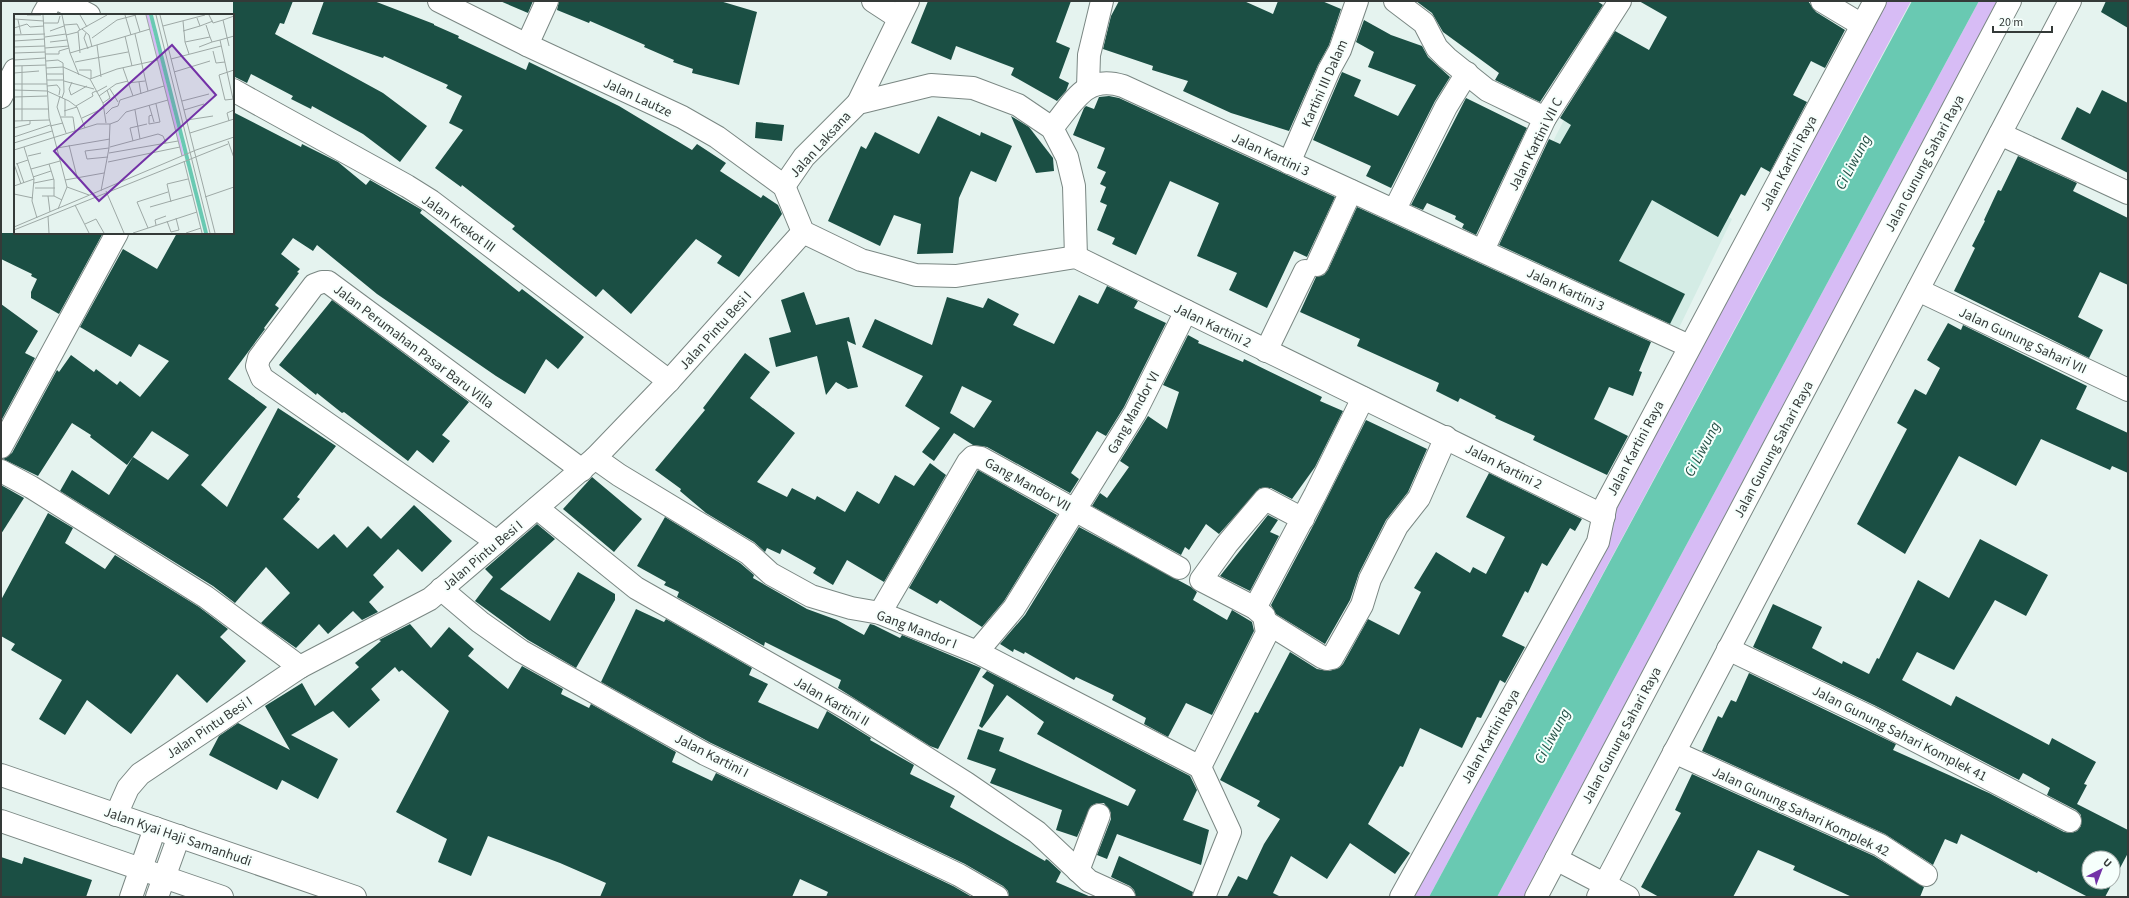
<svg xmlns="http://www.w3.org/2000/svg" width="2129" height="898" font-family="'Source Sans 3',sans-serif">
	<rect width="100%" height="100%" fill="#e5f3ef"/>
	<!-- built -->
	<path fill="#d4ece5" d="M1564 120 1732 219 1677 332 1499 246Z"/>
	<!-- green -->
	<g fill="#d7bcf5">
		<path d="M1875 1H1911L1429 897H1401Z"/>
		<path d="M1979 1H2010L1536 897H1497Z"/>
	</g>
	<!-- water -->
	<path fill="#69c9b2" d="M1912 1H1979L1497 897H1429Z"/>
	<!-- building -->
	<g fill="#1b4f44" fill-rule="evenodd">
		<path d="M233 1H293L284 24 280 23 275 34 383 93 427 126 400 162 363 134 312 106 311 109 291 99 293 96 251 74 247 83 233 76Z"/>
		<path d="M324 1H374L434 24V25L459 36 458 38 526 70 529 62 619 106 692 150 697 144 726 163 720 171 761 198 763 195 778 205 782 214 739 277 717 263 722 256 696 239 631 314 603 289 596 297 512 229 515 226 462 185 461 187 435 168 463 130 449 123 462 96 446 88 448 85 384 56 383 58 312 34Z"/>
		<path d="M500 1H533L528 13Z"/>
		<path d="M559 1H720L757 12 739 85 692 73 693 69 673 62 674 60 644 47 645 45 590 21 589 23 557 10Z"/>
		<path d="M928 1H1071L1056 42 1070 48 1059 78 1069 83 1066 91 1057 101 1011 75 1014 68 956 46 951 60 911 43Z"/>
		<path d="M1119 1H1244L1273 14 1278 1H1322L1341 9 1329 45 1318 65 1289 131 1231 113 1183 91 1188 81 1152 70 1153 66 1103 49 1111 16Z"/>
		<path d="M1416 1H1597L1603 5 1540 102 1495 80 1499 73 1443 32 1432 13Z"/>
		<path d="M1639 1H1808L1816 12 1845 30 1825 68 1811 61 1793 95 1807 102 1770 172 1761 167 1745 196 1741 194 1718 237 1652 200 1619 261 1685 294 1670 324 1499 245 1549 139 1560 144 1571 125 1560 118 1615 31 1649 50 1667 17Z"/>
		<path d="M2106 1H2128V28L2101 12Z"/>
		<path d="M1364 20 1391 35 1422 46 1428 57 1450 77 1435 101 1391 188 1366 176 1371 166 1313 140 1342 72 1361 80 1354 96 1398 116 1416 85 1368 67 1374 52 1356 42Z"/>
		<path d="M2102 90 2128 103V173L2061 139 2077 107 2090 114Z"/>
		<path d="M1109 96 1119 98 1335 197 1307 257 1294 251 1267 308 1229 290 1237 273 1197 256 1219 203 1170 181 1136 255 1112 244 1115 238 1097 230 1107 205 1100 202 1106 187 1100 184 1106 172 1097 168 1105 148 1073 135 1084 108 1086 106 1094 109 1099 97Z"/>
		<path d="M1466 98 1527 128 1476 235 1462 228 1464 224 1455 219 1456 216 1427 203 1423 210 1411 205Z"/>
		<path d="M233 112 301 147 302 144 338 162 366 185 370 180 422 210 420 213 519 292 522 289 584 337 558 369 546 359 525 394 496 376 377 294 317 245 313 251 293 238 281 254 300 269 297 272 299 273 275 305 279 308 264 328 265 329 228 379 267 407 201 485 227 507 278 408 336 446 297 497 300 499 283 519 318 549 334 534 347 548 368 526 381 539 414 505 452 541 422 572 398 549 373 575 384 587 369 602 378 612 362 620 353 611 328 634 319 624 296 648 261 623 290 593 266 567 235 603 213 586 60 491 72 470 109 495 133 457 168 480 189 455 152 431 127 465 90 437 91 435 72 423 38 476 3 459 12 453 57 370 59 372 71 355 94 372 96 369 117 385 120 381 140 397 169 361 139 344 131 357 80 327 123 249 157 269 177 233H233Z"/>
		<path d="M938 116 980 136 981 132 1012 146 996 182 971 171 959 198 953 253 917 254 921 224 894 215 880 246 828 221 861 146 866 149 875 132 919 154Z"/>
		<path d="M1011 116 1029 127 1053 158 1054 171 1036 173Z"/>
		<path d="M756 122 784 125 782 141 755 138Z"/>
		<path d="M2018 156 2077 183 2073 191 2128 218V285L2100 272 2078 317 2103 330 2089 358 1954 291 1975 248 1972 246 1985 221 1984 220 1998 190 2001 191Z"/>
		<path d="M1357 207 1651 342 1639 371 1642 372 1633 396 1609 387 1594 419 1628 436 1607 475 1533 440 1535 436 1495 418 1496 416 1460 398 1458 402 1436 391 1439 383 1357 346 1360 339 1300 312 1316 277 1324 275 1328 270Z"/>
		<path d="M1 233H103L59 314 31 298V292L37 279 31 276 32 274 1 259Z"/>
		<path d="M1107 286 1138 301 1134 308 1166 323 1124 407 1106 436 1097 431 1071 473 1079 479 1070 493 987 447 973 445 954 433 934 461 922 452 940 428 905 406 923 376 862 347 875 319 932 345 947 297 983 308 988 298 1019 314 1013 325 1054 344 1079 295 1098 304ZM962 386 992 401 974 428 950 413Z"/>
		<path d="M804 292 816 325 849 317 856 345 847 341 858 387 848 389 836 382 826 395 817 356 776 367 769 338 791 332 781 300Z"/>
		<path d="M332 300 469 402 442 435 450 441 433 463 417 450 408 461 344 412 342 413 317 393 316 395 279 365Z"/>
		<path d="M1 304 38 331 25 353 35 358 1 421Z"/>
		<path d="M1948 323 1961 330 1963 325 2087 386 2076 409 2128 433V473L2112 466 2110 470 2041 439 2016 486 1959 456 1905 554 1857 524 1907 429 1897 423 1915 389 1926 395 1940 368 1927 360Z"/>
		<path d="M1188 335 1199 341 1198 343 1243 362 1244 359 1322 397 1320 401 1343 411 1315 467 1292 499 1271 488H1260L1219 534 1206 524 1189 550 1185 547 1181 555 1092 506 1100 493 1107 498 1129 467 1120 461 1148 416 1167 429 1179 392 1163 385Z"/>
		<path d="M745 353 770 372 750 398 795 433 757 482 787 497 792 488 815 500 817 496 845 512 857 491 879 504 895 475 914 486 930 463 946 475 884 582 847 560 833 585 813 573 816 568 782 549 780 554 767 548 765 552 754 542 706 513 680 491 681 489 655 470 705 410 703 408Z"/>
		<path d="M1366 420 1427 449 1408 492 1386 520 1359 573 1350 600 1325 644 1276 614 1271 605 1314 524Z"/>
		<path d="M978 470 1057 515 1004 601 982 627 940 600 937 604 909 588Z"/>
		<path d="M1489 473 1582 519 1575 531 1570 528 1547 566 1542 563 1528 593 1525 591 1502 636 1525 647 1505 683 1500 680 1481 718 1477 717 1462 748 1420 728 1403 767 1400 766 1368 824 1410 853 1395 874 1350 843 1327 879 1291 856 1273 893 1281 897H1227L1238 876 1247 880 1264 844 1280 819 1257 806 1260 801 1220 780 1255 712 1258 713 1290 652 1317 669 1329 671 1339 668 1343 664 1368 619 1399 635 1421 592 1414 588 1436 552 1470 573 1473 567 1486 574 1505 537 1466 517Z"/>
		<path d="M592 477 642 519 614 552 563 509Z"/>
		<path d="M1 485 24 498 1 534Z"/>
		<path d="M48 513 73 528 65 543 105 569 115 555 199 607 228 629 220 637 246 661 207 703 177 674 131 734 87 700 65 735 39 719 62 680 11 650 15 644 1 636V600Z"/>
		<path d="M1268 515 1278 520 1270 532 1279 536 1250 591 1220 576Z"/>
		<path d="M665 517 740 563 754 575 753 578 807 609 837 620 864 635 870 624 874 625 900 638 902 635 981 668 938 749 930 746 838 688 841 680 765 642 764 646 677 597 679 592 664 585 666 582 637 566Z"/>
		<path d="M537 524 555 539 500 589 550 621 578 572 615 594V600L576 668 528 640 475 601 493 577 485 569Z"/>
		<path d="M1079 527 1191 587 1197 592 1193 600 1227 620 1232 610 1252 622 1254 631 1212 715 1186 703 1168 737 1144 724 1146 718 1112 700 1114 695 1076 677 1074 680 1025 652 1024 654 1014 649 1013 652 1000 644 1025 615Z"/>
		<path d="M1980 539 2048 575 2026 616 1995 600 1954 670 1917 652 1902 680 1951 706 1956 696 2049 745 2052 738 2096 762 2084 784 2087 785 2077 804 2128 830V853L2113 881V858H2089V882H2113L2105 897H2088L2038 871 2037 873 1961 834 1957 844 1945 839 1933 865 1885 834 1702 751 1718 716 1722 718 1731 700 1736 702 1749 673 1896 744 1893 750 1989 793 2064 832 2071 833 2077 831 2081 826V815L2076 810 2047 795 2050 788 2023 773 2019 780 1876 706 1753 647 1773 604 1822 627 1812 648 1842 664 1843 661 1869 674 1877 658 1879 659 1918 580 1949 598Z"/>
		<path d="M636 609 664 622 666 619 752 668 749 675 768 684 758 702 818 729 827 711 871 738 870 740 914 765 910 774 955 796 950 807 1045 861 1046 859 1048 860 1061 872 1056 882 1091 897H1009L1008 891 1003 886 965 864 711 743 601 682Z"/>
		<path d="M410 624 431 648 449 627 474 649 468 656 508 689 522 666 563 689 561 694 589 708 591 704 676 752 672 762 712 781 716 773 953 886 972 897H826L828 892 800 879 792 897H600L606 883 560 863 488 836 471 876 438 862 447 839 396 812 406 793 408 794 406 793 449 711 402 670 399 672 395 667 371 689 380 700 349 728 333 711 291 735 338 759 318 799 282 780 277 790 209 755 219 736 238 723 290 750 265 706 302 683 315 706 359 667 355 663 381 641 379 640Z"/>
		<path d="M987 671 1190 776 1197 790 1183 820 1209 830 1201 865 1117 834 1107 859 1097 855 1111 819V813L1104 803H1097L1091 806 1077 837 1056 830 1062 810 990 783 996 769 967 759 978 729 1004 738 999 751 1128 806 1136 790 1037 734 1044 722 1007 695 982 728 979 726 994 685 982 677Z"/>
		<path d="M1692 774 1874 856 1924 887 1920 897H1852L1793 870 1795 866 1758 850 1733 897H1659L1641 887 1681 813 1675 810Z"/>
		<path d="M1119 856 1193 892 1192 897H1136L1134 890 1130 886 1111 877Z"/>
		<path d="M1 857 22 864 24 857 92 880 86 897H1Z"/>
	</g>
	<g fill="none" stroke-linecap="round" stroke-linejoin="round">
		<defs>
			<g id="street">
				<path d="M62 1 89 15"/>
				<path d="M873 1 899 18"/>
				<path d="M1395 1 1424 23 1437 48 1447 58 1487 90 1545 118"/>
				<path d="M1822 1 1862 25"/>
				<path d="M527 45 547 1"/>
				<path d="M1088 87 1089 55 1102 1"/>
				<path d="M233 90 407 186 431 201 669 381"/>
				<path d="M858 103 908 1"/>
				<path d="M1052 128C1074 102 1085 74 1123 86L1689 346"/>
				<path d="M2000 134 2128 193"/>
				<path d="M1289 163 1329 70 1340 50 1357 1"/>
				<path d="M1395 209 1446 107 1467 73"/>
				<path d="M1483 250 1545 118 1620 1"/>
				<path d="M1317 265 1351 191"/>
				<path d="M1918 290 2128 390"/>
				<path d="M1266 351 1305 271"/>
				<path d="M1 447 117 233"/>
				<path d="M595 458 619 475 748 553 771 574 811 596 851 608 880 613 977 652 1200 767"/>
				<path d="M1 471 31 487 206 597 300 667"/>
				<path d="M537 508 636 588 847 708 966 783 1037 832 1089 881 1124 897"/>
				<path d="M497 542 262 378 257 366 259 358 314 285 322 282H328L582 470"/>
				<path d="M441 589 480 622 521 651 705 754 959 875 997 897"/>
				<path d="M1255 608 1315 495 1363 398"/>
				<path d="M880 613 968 462 973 457 981 458 1179 568"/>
				<path d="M1266 622 1322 657 1327 659 1332 658 1362 605 1370 579 1397 526 1419 498 1446 437"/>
				<path d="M1728 649 1870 717 2070 821"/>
				<path d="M977 652 1014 608 1135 413 1186 311"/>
				<path d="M1674 752 1880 845 1926 875"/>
				<path d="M1200 767 1267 633 1264 616 1255 608 1201 580 1227 544 1265 499 1303 519"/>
				<path d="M1200 767 1230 832 1204 897"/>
				<path d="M116 815 128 788 140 774 300 667 430 599 595 458 669 381 803 232"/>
				<path d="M1078 871 1099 815"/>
				<path d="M1604 884 1628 897"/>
			</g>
			<g id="secondary">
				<path d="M439 1 527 45 682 117 717 137 784 186 803 232 861 260 916 275 956 276 1076 257 1604 516"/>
				<path d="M43 15 51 1"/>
				<path d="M1 97 15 70"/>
				<path d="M784 186 804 157 858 103 931 85 973 88 1018 105 1052 128 1067 157 1074 186 1076 257"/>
				<path d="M1 775 355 897"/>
				<path d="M1 821 222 897"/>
				<path d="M131 897 155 828"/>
				<path d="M157 897 179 836"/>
				<path d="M1401 897 1598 542 1606 504 1875 1"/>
			</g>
			<g id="primary">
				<path d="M1556 859 1604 884"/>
				<path d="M1536 897 2010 1"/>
				<path d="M1598 897 2070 1"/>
			</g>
		</defs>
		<!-- street casing -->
		<use href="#street" stroke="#7a8783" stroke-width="24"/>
		<!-- secondary casing -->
		<use href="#secondary" stroke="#7a8783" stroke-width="24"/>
		<!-- primary casing -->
		<use href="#primary" stroke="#7a8783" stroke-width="24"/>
		<!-- street -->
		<use href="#street" stroke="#fff" stroke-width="22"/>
		<!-- secondary -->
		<use href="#secondary" stroke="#fff" stroke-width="22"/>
		<!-- primary -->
		<use href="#primary" stroke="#fff" stroke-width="22"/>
	</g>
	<g text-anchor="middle" stroke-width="4" stroke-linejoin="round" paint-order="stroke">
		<!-- street labels -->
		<g font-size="14" fill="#343a38" stroke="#f6fffc">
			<text transform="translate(1324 83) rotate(-66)" y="5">Kartini III Dalam</text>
			<text transform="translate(638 97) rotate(25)" y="5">Jalan Lautze</text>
			<text transform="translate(820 144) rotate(-48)" y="5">Jalan Laksana</text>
			<text transform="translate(1535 144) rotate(-63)" y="5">Jalan Kartini VII C</text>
			<text transform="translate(1271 154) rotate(25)" y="5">Jalan Kartini 3</text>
			<text transform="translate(1788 163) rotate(-62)" y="5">Jalan Kartini Raya</text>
			<text transform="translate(1924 163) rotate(-62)" y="5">Jalan Gunung Sahari Raya</text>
			<text transform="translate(459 223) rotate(36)" y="5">Jalan Krekot III</text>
			<text transform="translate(1566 289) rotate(25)" y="5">Jalan Kartini 3</text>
			<text transform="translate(1213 325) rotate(26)" y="5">Jalan Kartini 2</text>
			<text transform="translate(715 330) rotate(-48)" y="5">Jalan Pintu Besi I</text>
			<text transform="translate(2023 340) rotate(25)" y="5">Jalan Gunung Sahari VII</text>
			<text transform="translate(414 346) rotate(37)" y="5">Jalan Perumahan Pasar Baru Villa</text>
			<text transform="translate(1133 412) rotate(-61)" y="5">Gang Mandor VI</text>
			<text transform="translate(1635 448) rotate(-62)" y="5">Jalan Kartini Raya</text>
			<text transform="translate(1773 449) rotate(-62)" y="5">Jalan Gunung Sahari Raya</text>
			<text transform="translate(1504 466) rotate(27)" y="5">Jalan Kartini 2</text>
			<text transform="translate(1028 484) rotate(29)" y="5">Gang Mandor VII</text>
			<text transform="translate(482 555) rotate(-40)" y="5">Jalan Pintu Besi I</text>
			<text transform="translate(917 629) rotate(21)" y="5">Gang Mandor I</text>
			<text transform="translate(832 701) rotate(30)" y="5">Jalan Kartini II</text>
			<text transform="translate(209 727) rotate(-34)" y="5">Jalan Pintu Besi I</text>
			<text transform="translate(1900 733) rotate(27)" y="5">Jalan Gunung Sahari Komplek 41</text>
			<text transform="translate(1621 735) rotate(-62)" y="5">Jalan Gunung Sahari Raya</text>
			<text transform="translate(1490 736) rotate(-61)" y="5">Jalan Kartini Raya</text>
			<text transform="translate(712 755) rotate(27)" y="5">Jalan Kartini I</text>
			<text transform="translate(1801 811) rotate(25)" y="5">Jalan Gunung Sahari Komplek 42</text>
			<text transform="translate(178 836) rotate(19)" y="5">Jalan Kyai Haji Samanhudi</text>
		</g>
		<!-- water labels -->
		<g font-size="15" font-style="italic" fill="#255046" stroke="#f6fffc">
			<text transform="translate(1853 162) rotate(-62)" y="5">Ci Liwung</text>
			<text transform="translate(1702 449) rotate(-62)" y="5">Ci Liwung</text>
			<text transform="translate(1552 736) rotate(-62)" y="5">Ci Liwung</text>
		</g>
	</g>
	<!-- overview -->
	<g transform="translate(14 14)">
		<rect width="220" height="220" fill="#e5f3ef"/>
		<path d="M132 1H135L147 47 170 141 168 142Z" fill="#d7bcf5"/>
		<path d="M135 1H139L194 219H190Z" fill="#69c9b2"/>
		<path fill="none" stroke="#9ea9a6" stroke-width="1" d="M13 1H27M29 1 35 104 53 173 44 195M48 1 56 39 65 61M66 1 73 13M111 1 117 21M121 1 126 18M132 1 168 142M142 1 196 219M146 1 201 219M195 1 199 9 209 6M0 5 30 7M4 6 7 20M169 7 171 28 196 23 198 28 206 26M30 9H44L46 2M50 11 63 10 66 16M192 11 196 23M149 12 191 1M186 12 199 7M0 14 13 10 16 13 30 12M68 15 75 21 78 33M36 17 50 12M169 17 186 12 183 4M72 19 70 24 74 35M121 20 134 77M0 21 31 20M52 21 64 18M111 22 118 52M31 23 52 20M78 24 103 6 122 1M0 27 31 25M36 28 53 26M171 28 175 40M83 31 87 63M215 32 209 6 220 2M0 33 31 32M185 33 198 28M31 34 55 32M199 37 202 49 211 48M0 39 31 38M56 39 136 15M66 39 64 17 93 1M31 40H45V37L55 34M157 45 207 32M0 46 31 44M32 47 44 46 49 49M61 48 114 38M0 52 32 51M32 54 49 53 76 65 89 89 92 109M109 54 119 82M65 56H77V65M220 56 205 61 211 86 220 85M160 58 196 47M0 59 25 57M32 60H49M76 65 103 55 144 46M33 66H49M50 67 80 75M58 68 55 75 57 81 73 72M125 68 127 80M114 69 131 67M0 70H33M33 72 43 71 46 75 45 81M96 75 104 88M0 76 33 77 55 87 63 93 71 114M82 78 93 72M46 82 43 93 52 119M85 82 102 70 114 67M0 83 33 82M48 84 50 78 49 49M219 85 206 26 220 22M168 87 195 80M89 89 96 84 93 76M135 91 140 108M62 92 79 82 78 79 82 77M104 92 106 86 150 72M0 95H34M121 96 126 125M170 96 190 90M50 97 63 93M92 100 98 94 104 92M138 101 135 102V110L146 108 142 90M51 102V85M47 103H59L61 117M68 104 90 94M173 106 199 102M0 107 35 106M8 107V52M215 107 213 99 220 96M96 110 104 107 112 98 154 86M36 112 49 109M0 114 16 110V107M176 119 220 105M144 120 149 122 152 129M0 123 36 111M119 127 116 114 133 110M214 127 220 144M0 129 38 117M55 131 63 163M10 133 20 165 18 187 23 204M96 133 144 120M43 134 96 125M0 136 83 110H96M95 139 164 127M14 142 27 139M94 143 73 145 71 137 95 134M170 147 188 219M94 148 166 133M3 149 10 169M0 150 7 170M2 150 14 146M35 150 40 166V182M17 155 46 147M19 163 37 157M51 166 90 159M20 169 40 165M0 172 20 165M53 173 75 181M21 174H41M87 177 95 134 96 110M92 177 110 219M0 180 19 184M28 182H40L48 186M34 182 36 198M191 183 220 173M157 188 153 170 174 165M61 191 75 219M136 193 178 181M34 202 35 219M153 207 157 218 165 216 162 204M71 210 82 205 90 219M142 211 141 206 152 202M0 213 182 136 220 123M134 214 123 188 154 178M0 216 214 130M119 219 183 198M172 219 187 214"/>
		<path fill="#7332a7" fill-opacity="0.15" stroke="#7332a7" stroke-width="2" d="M158 31 202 81 85 187 40 137Z"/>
		<rect width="220" height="220" fill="none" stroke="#343a38" stroke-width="2"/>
	</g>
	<!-- border -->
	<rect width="2129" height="898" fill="none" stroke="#343a38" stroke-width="4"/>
	<!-- north arrow -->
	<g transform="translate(2101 870) rotate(42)"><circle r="19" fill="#f6fffc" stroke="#a8b0ae"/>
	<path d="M0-3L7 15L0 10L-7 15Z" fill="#7332a7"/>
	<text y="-6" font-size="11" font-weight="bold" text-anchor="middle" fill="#343a38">U</text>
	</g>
	<!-- scale -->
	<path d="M1993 26v6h59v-6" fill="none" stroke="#343a38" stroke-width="2"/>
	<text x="1999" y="26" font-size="12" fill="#343a38" stroke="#f6fffc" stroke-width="3" paint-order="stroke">20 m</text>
</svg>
